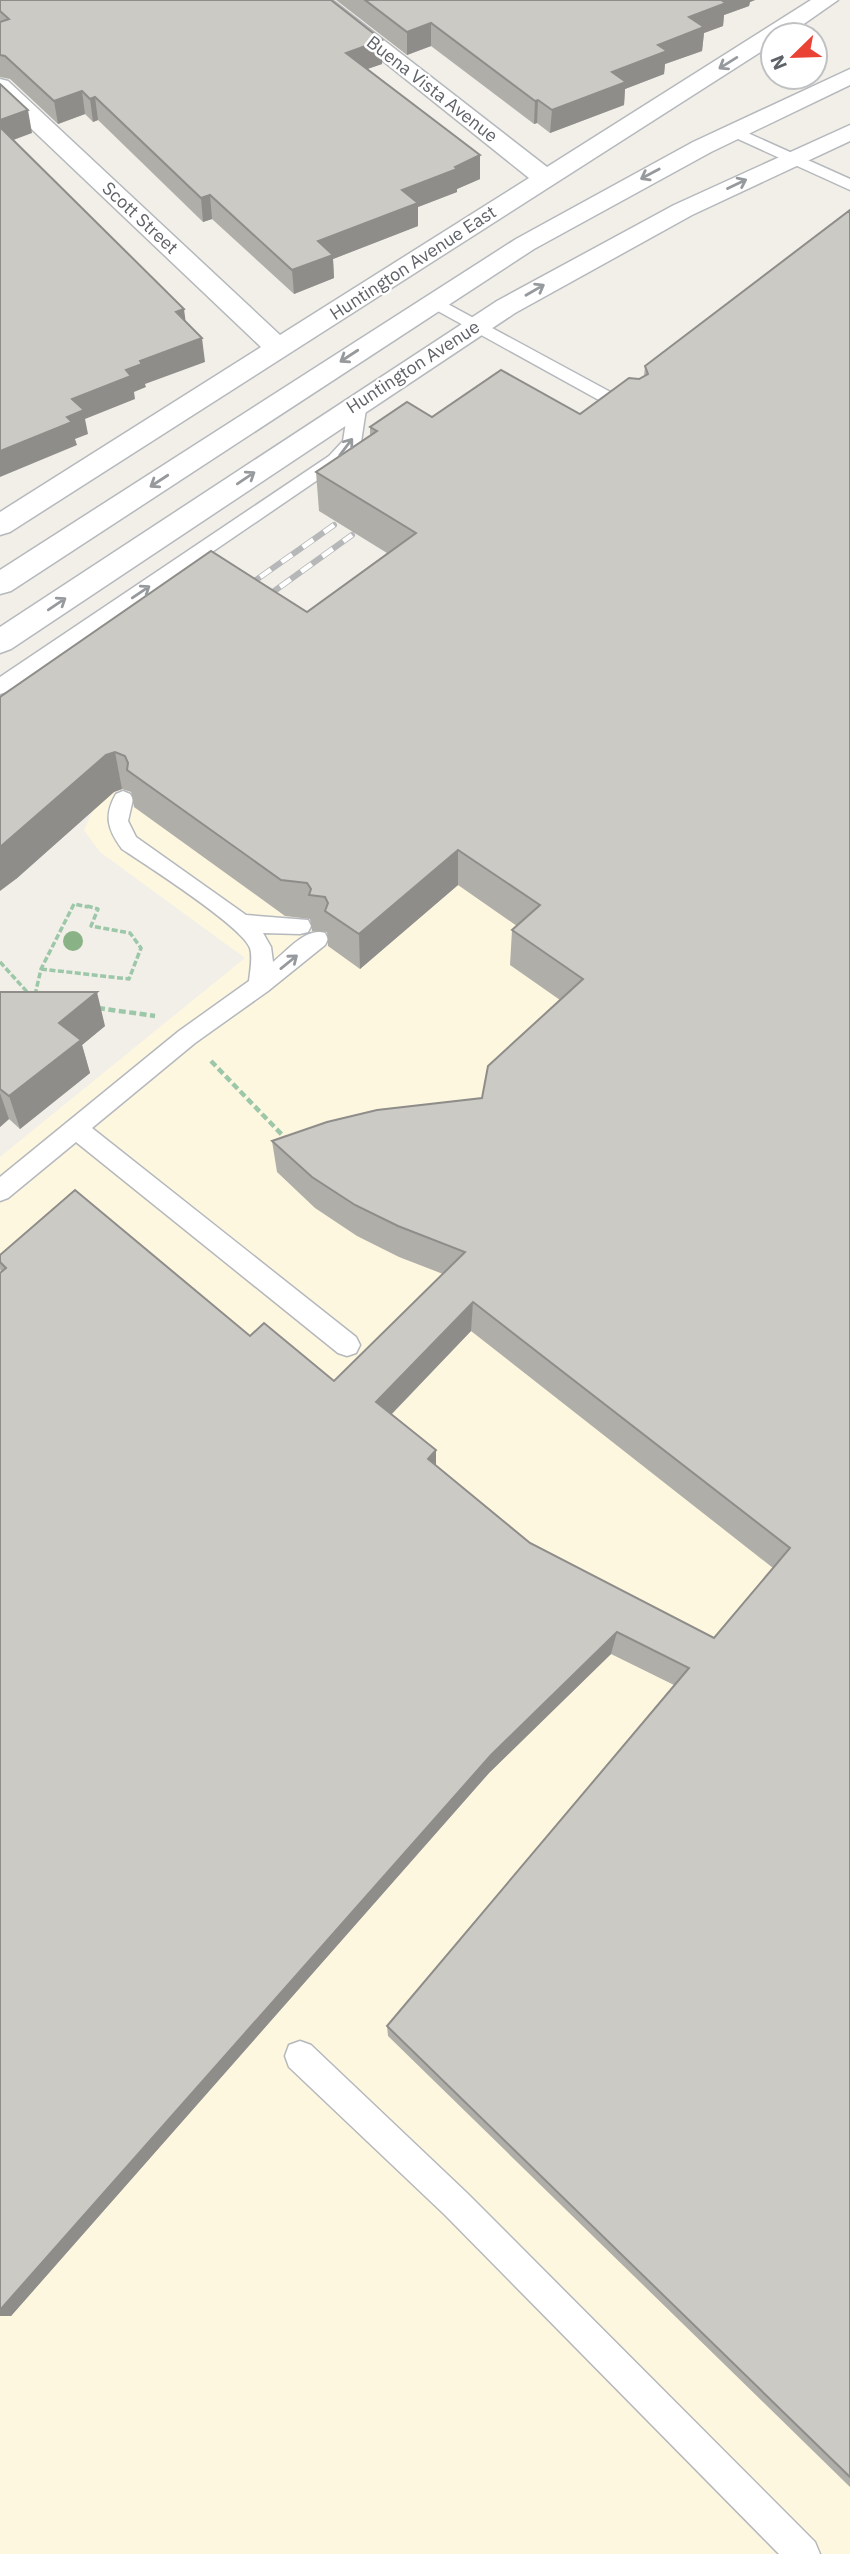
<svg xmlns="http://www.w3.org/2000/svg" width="850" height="2554" font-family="'IBM Plex Sans',sans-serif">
	<rect width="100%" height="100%" fill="#f1efe8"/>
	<!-- commercial -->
	<path fill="#fef7e0" d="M850 239V2554H0V1157L245 958 100 852 84 830 103 789Z"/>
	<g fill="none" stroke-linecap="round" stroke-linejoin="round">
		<defs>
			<g id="service">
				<path d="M732 126 850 179V190L727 134 724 131 727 128Z"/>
				<path d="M433 296 638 407 641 411 632 416 626 415 427 305 425 301Z"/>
				<path d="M358 398 367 403 361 442 341 464 7 692 0 694V677L329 456 343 441 349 403Z"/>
				<path d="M123 791 130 794 133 799 128 821 136 837 246 915 308 920 311 926 308 932 300 934 263 933 271 947 273 962C287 951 306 927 325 933L328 939 325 945 268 991 195 1043 92 1128 356 1337 360 1345 356 1353 347 1356 338 1353 76 1142 8 1198 0 1201V1177L179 1031 249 981C250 971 253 958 250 948 242 926 146 865 122 849 107 829 104 815 116 794Z"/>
				<path d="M300 2041 311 2045 467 2193 815 2542 820 2554H779L445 2215 289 2067 285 2056 289 2045Z"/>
			</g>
			<path id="minor" d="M307 0H332L547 167 811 0H838L788 35H773V44L10 532 0 535V512L261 347 0 99V79L8 81 280 335 529 178Z"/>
			<g id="tertiary">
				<path d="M850 69V85L711 152 534 249 11 591 0 594V570L516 239 693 142Z"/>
				<path d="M850 125V141L692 215 515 313 11 649 0 653V627L497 301 674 205Z"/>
			</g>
		</defs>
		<!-- service casing -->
		<use href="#service" stroke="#b5b8bc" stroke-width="3"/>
		<!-- minor casing -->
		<use href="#minor" stroke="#b5b8bc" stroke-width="3"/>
		<!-- tertiary casing -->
		<use href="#tertiary" stroke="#b5b8bc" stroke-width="3"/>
		<!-- path-far1 -->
		<g stroke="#9cc7a9" stroke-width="3.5" stroke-dasharray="6 2.5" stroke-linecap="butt">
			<path d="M0 962 29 994"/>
			<path d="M41 969 129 979 141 948 130 933 91 926 98 909 87 906"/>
			<path d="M35 995 41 969 74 904 88 907"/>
		</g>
		<!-- path -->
		<g stroke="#9cc7a9" stroke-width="4.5" stroke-dasharray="7 3.5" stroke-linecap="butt">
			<path d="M98 1008 155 1016"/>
			<path d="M211 1061 288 1141"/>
		</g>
		<!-- service -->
		<use href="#service" fill="#fff" fill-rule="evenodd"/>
		<!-- minor -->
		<use href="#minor" fill="#fff" fill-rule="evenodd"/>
		<!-- tertiary -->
		<use href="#tertiary" fill="#fff" fill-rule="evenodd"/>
		<defs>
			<g id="rail">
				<path d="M239 592 334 525"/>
				<path d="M259 602 352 535"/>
			</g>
		</defs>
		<!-- rail casing -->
		<use href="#rail" stroke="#b6b7b8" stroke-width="6"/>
		<!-- rail -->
		<use href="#rail" stroke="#fff" stroke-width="4.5" stroke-dasharray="13" stroke-linecap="butt"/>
	</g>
	<!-- trees -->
	<circle fill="#89b387" cx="73" cy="941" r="10"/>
	<!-- wall -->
	<g fill="#afaea9" fill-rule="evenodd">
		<path d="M0 0 382 40V64L367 69 480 179 457 189V192L418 207V226L333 259 334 278 294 294 212 219 203 222 98 120 93 122 85 114 58 124 10 79 0 77Z"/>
		<path d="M336 0H755L750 2 749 6 724 15 723 26 704 33 702 51 665 64 664 74 625 89 624 105 550 133 537 123 534 124 431 46 407 55Z"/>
		<path d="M850 210V2487L388 2036 387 2026 674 1685 611 1654 489 1773 11 2316 1 1272 0 1269V1255L250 1336 334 1381 443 1274 399 1257 357 1236 315 1208 277 1172 272 1141 482 1098 560 1000 510 965 512 930 517 926 458 885 360 969 328 946 327 932 312 931 310 919 285 916 134 807 131 792 122 789 114 792 16 879 0 697 307 612 387 553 319 511 316 472 370 436V427L432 417 580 414 644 376 645 366ZM471 1331 773 1568 714 1638 530 1543 436 1465V1450L392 1414Z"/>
		<path d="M0 992 105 1026 82 1045 90 1073 20 1129 9 1119 0 1127Z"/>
	</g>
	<!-- shaded-wall -->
	<g fill="#8f8d8a">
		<path d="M716 0H755L750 2 749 6 724 15 723 26 704 33 702 51 665 64 664 74 625 89 624 105 550 133 552 110 612 72 658 45 689 17Z"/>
		<path d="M431 23V46L407 55V32Z"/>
		<path d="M382 40V64L347 76 346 53Z"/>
		<path d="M82 91 85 114 58 124 54 101Z"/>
		<path d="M95 97 98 120 93 122 90 99Z"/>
		<path d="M538 100 537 123 534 124 535 101Z"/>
		<path d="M28 110 32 133 0 145V120Z"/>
		<path d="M480 155V179L457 189V192L418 207V226L333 259 334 278 294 294 292 270 318 241 402 190Z"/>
		<path d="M210 195 212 219 203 222 201 198Z"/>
		<path d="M184 309 187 332 176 312Z"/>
		<path d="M202 338 205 362 145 384 146 387 134 392 135 399 85 419 88 434 75 439 77 445 0 477V451L67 417 72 399 126 370 140 361Z"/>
		<path d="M115 752 122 789 114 792 16 879 0 891V847L106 755Z"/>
		<path d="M458 850V885L360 969 359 934Z"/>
		<path d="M97 992 105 1026 82 1045 90 1073 20 1129 9 1096 59 1023Z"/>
		<path d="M0 1093 9 1119 0 1127Z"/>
		<path d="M473 1302 471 1331 378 1428 376 1402Z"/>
		<path d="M436 1450V1476L428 1459Z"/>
		<path d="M617 1632 611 1654 489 1773 11 2316H0V2310L491 1755Z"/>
	</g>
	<!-- building -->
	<g fill="#cccac5" stroke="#8f8d8a" stroke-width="2" fill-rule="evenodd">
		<path d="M0 0H331L382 40 346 53 480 155 455 167 457 169 402 190 418 203 318 241 333 255 292 270 210 195 201 198 95 97 90 99 82 91 54 101 5 56 0 55V22L9 19 0 11Z"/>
		<path d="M365 0H721L726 3 689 17 704 27 658 45 667 51 612 72 626 82 552 110 538 100 535 101 431 23 407 32Z"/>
		<path d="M0 84 28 110 0 120Z"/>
		<path d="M0 127 184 309 176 312 202 338 140 361 142 364 126 370 131 376 72 399 84 410 67 417 72 422 0 451Z"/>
		<path d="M850 210V2477L387 2026 689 1668 617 1632 491 1755 0 2310V1273L6 1268 0 1262V1255L75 1190 250 1336 264 1323 334 1381 465 1252 398 1226 355 1205 312 1177 272 1141 327 1122 377 1110 482 1098 488 1066 583 979 512 930 540 905 458 850 359 934 325 911 328 903 325 897 309 895 311 889 307 883 281 880 127 770 128 763 125 756 115 752 106 755 0 847V697L211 551 307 612 416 533 316 472 377 431 370 427 407 402 432 417 501 370 580 414 629 378 639 379 648 374 645 366ZM473 1302 790 1548 714 1638 530 1543 428 1459 436 1450 376 1402Z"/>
		<path d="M0 992H97L59 1023 81 1040 9 1096 0 1089Z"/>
	</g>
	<!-- one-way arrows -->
	<defs><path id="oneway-shaft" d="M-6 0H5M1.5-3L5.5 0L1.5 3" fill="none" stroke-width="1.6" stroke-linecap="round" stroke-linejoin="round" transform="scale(1.75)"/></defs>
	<g stroke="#979a9d">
		<use href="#oneway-shaft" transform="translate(728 63) rotate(148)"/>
		<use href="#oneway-shaft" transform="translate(650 174) rotate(152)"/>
		<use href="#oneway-shaft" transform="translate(737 184) rotate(-26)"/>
		<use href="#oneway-shaft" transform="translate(535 290) rotate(-30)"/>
		<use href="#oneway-shaft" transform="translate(349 356) rotate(147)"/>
		<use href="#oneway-shaft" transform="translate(346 447) rotate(-53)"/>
		<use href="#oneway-shaft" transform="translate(246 478) rotate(-34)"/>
		<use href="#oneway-shaft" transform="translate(159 481) rotate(147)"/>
		<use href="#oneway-shaft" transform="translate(141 592) rotate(-34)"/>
		<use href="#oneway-shaft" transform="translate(57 604) rotate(-34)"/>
		<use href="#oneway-shaft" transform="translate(289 962) rotate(-39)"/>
	</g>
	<g text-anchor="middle" stroke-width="5" stroke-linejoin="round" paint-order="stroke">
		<!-- far-street labels -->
		<g font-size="18" fill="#5f6368" stroke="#fff">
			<text transform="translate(432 89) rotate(38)" y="6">Buena Vista Avenue</text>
			<text transform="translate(140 218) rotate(43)" y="6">Scott Street</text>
			<text transform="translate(413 263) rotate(-33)" y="6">Huntington Avenue East</text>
			<text transform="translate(413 367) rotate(-33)" y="6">Huntington Avenue</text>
		</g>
	</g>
	<!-- north arrow -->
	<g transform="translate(794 56) rotate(247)"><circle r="33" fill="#ffffff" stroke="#bfc1c3" stroke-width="2"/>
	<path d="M0-5L12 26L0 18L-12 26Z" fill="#ea4335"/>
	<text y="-10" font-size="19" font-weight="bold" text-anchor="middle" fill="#5f6368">N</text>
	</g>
</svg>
